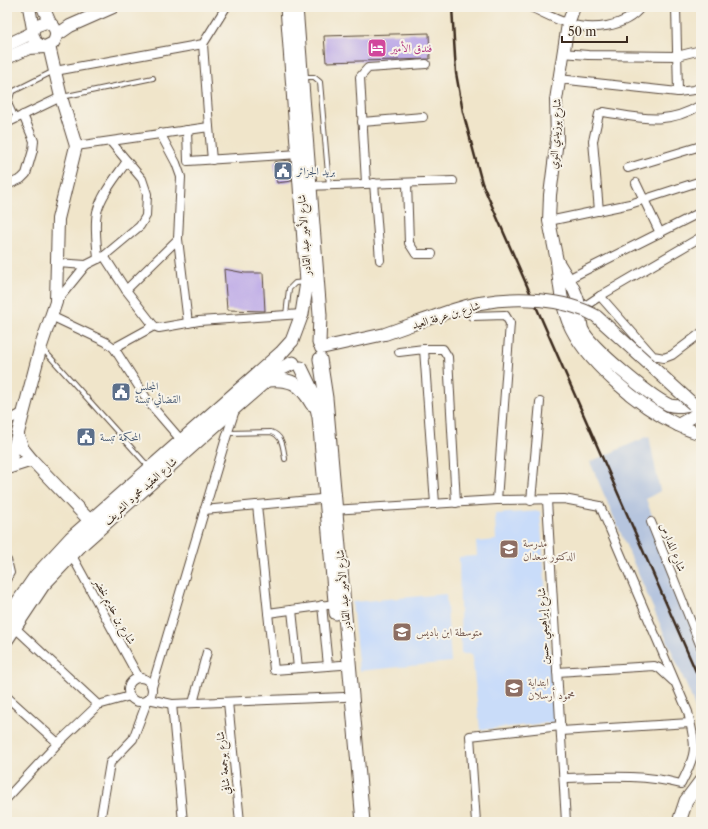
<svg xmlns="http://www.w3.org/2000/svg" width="708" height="829" font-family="'Libre Caslon Text',Amiri,serif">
	<rect width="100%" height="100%" fill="#f7f3e8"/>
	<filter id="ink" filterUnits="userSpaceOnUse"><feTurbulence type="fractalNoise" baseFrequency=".025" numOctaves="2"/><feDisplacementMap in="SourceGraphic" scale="8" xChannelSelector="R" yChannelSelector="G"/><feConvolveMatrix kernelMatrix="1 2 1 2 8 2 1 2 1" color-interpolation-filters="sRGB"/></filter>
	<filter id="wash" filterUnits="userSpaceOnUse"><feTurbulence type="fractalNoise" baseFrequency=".012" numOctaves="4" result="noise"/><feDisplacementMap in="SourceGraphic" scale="16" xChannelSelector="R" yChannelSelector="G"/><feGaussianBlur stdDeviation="0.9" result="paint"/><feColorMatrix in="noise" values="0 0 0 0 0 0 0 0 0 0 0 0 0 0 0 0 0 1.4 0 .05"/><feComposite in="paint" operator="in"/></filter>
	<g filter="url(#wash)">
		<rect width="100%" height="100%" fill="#f0e5ca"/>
		<!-- built -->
		<g fill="#c9dcf9">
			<path d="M540 511 555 722 480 730 472 654H461L459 557 477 556 476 542 496 540 495 514Z"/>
			<path d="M446 594 451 662 359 671 352 602Z"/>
		</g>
		<!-- industrial -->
		<path fill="#b6c5de" d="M649 436 660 491 646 499 701 650V728L691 696 590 462Z"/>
		<g id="blocks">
			<!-- building -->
			<g fill="#b6a1e7">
				<path d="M429 33 430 59 326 62 324 36Z"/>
				<path d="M290 160 292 181 277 183 274 162Z"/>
				<path d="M224 269 245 273H263L265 311 227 310Z"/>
			</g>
		</g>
	</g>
	<g filter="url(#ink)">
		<use href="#blocks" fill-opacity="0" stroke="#564638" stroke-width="1"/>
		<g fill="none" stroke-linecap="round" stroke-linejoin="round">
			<defs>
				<g id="lane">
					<path d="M303 77H314L320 82 329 185"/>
					<path d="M62 97 153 78"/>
					<path d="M16 118 9 103 12 92 54 71"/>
					<path d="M286 315 289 289 295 283 305 282"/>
					<path d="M42 348 148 466"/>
					<path d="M228 433 271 432C283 436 283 447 285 459"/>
					<path d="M7 582 12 573 9 560"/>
				</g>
				<g id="street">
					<path d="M530 7C542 12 554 19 567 23 591 31 625 28 641 7"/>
					<path d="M676 7 678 92 694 90 701 87"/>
					<path d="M203 44 209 127"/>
					<path d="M562 53 588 55 677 56 701 50"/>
					<path d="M55 71 203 44 226 7"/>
					<path d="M559 79 678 92"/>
					<path d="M362 122 423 117"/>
					<path d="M7 123 61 97"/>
					<path d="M187 130 188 161 299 154"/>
					<path d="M160 133 176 163 181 177 178 239"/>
					<path d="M76 146 209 127 212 160"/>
					<path d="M628 168 701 146"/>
					<path d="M366 183 360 77 368 68 426 64"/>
					<path d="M374 183 380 260"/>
					<path d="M407 183 409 243 416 254H432"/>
					<path d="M636 183 660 233"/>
					<path d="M7 185 21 179 26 174 33 150 34 141 23 115"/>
					<path d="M306 186 453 181"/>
					<path d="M599 211 593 141 599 114 604 112C641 118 666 126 701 105"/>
					<path d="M549 221 630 204 701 181"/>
					<path d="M104 256 140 226 146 216 147 194 142 179 111 142"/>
					<path d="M98 259C97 244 94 227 97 212 102 193 117 176 127 161"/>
					<path d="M57 263 86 265"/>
					<path d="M568 279 701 212"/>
					<path d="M126 290 178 239 188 323"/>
					<path d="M600 296 653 356 664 358 672 355 701 333"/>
					<path d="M56 302 86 265 104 256 126 290 154 326 159 328 199 321 302 314"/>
					<path d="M51 316 106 342 114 348 150 404 181 440"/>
					<path d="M472 316 505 315 510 323 497 500"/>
					<path d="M569 322 579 310 600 296 701 237"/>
					<path d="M114 348 154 326"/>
					<path d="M424 349H443L448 357 456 503"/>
					<path d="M399 352 424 349 435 504"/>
					<path d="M7 421 24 412"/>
					<path d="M547 500 566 822"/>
					<path d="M531 501 540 402"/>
					<path d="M257 505 268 613 335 604"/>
					<path d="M204 510 331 498"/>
					<path d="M332 510 497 500 564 499 600 506 688 712C696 748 698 751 681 784 643 774 603 777 564 778"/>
					<path d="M651 522 701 647"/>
					<path d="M71 554 139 678"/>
					<path d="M322 605 328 666"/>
					<path d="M292 610 298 668"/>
					<path d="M268 613 274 670 341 665"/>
					<path d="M12 625 98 705"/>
					<path d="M557 672 654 666 659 668 673 681"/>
					<circle cx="140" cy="690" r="12"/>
					<path d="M152 687 226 438 235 410"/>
					<path d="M7 697 58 743"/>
					<path d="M228 702 240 822"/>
					<path d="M193 703 207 652"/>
					<path d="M172 704 183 822"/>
					<path d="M561 731 690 723"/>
					<path d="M7 798 58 743 98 705 130 696"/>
					<path d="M100 822 110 763 133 739 148 699 172 704 344 697"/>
					<path d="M476 822 470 736 561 726"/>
				</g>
				<g id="secondary">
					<path d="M29 7 33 29"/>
					<path d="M43 7 50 23"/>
					<path d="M57 35 70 26 113 7"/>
					<path d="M7 45 32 33"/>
					<path d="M7 58 29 48 45 47 53 43C59 34 56 25 46 22L35 26 32 33 35 42 42 47"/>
					<path d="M557 261 549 221 550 195 557 140 556 100 568 24 574 7"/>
					<path d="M321 348 385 334 413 324"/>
					<path d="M701 411 693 404C685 405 677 408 669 405 651 397 589 346 582 329 580 321 580 312 579 305 576 289 565 274 557 261 559 281 561 302 568 321 584 361 640 407 678 425 685 429 693 431 701 434"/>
					<path d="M678 425 692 417 700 410"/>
					<path d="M18 436 23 449 32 460"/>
					<path d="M9 467 41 346 56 302 58 219 76 146 61 97 49 46"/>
					<path d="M7 468 32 460 90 521"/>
				</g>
				<g id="primary">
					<path d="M287 7 307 282 302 314 292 341"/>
					<path d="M296 7 320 315 319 343"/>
					<path d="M320 359 326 398 363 822"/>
					<path d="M301 368 314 395 319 417 336 613"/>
					<path d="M267 380C291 378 300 383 312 404"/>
					<path d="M7 618 36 576 71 538 281 353 290 343"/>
					<path d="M7 639 43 585 80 546 238 405 278 370 293 363"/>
					<path d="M679 822 686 801 701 781"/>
				</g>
			</defs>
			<!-- lane casing -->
			<use href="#lane" stroke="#564638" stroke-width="6"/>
			<!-- street casing -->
			<use href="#street" stroke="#564638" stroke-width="10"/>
			<!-- secondary casing -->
			<use href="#secondary" stroke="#564638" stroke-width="14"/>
			<!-- primary casing -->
			<use href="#primary" stroke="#564638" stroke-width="15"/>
			<!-- lane -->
			<use href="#lane" stroke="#fff" stroke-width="4"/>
			<!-- street -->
			<use href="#street" stroke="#fff" stroke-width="8"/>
			<!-- secondary -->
			<use href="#secondary" stroke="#fff" stroke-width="12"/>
			<!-- primary -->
			<use href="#primary" stroke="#fff" stroke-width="13"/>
			<!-- rail -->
			<path stroke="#3b2a1e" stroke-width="2.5" d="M452 7 456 73 463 112 482 183 701 683"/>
			<defs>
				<path id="secondary-bridge" d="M413 324C435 317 457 307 480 303 516 296 564 298 596 316L693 404"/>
			</defs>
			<!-- secondary-bridge casing -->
			<use href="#secondary-bridge" stroke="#564638" stroke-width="14" stroke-linecap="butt"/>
			<!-- secondary-bridge -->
			<use href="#secondary-bridge" stroke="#fff" stroke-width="12"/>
		</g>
	</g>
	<!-- icons -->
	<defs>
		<symbol id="hotel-square" viewBox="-11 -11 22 22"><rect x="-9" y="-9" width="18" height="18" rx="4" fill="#d1479c" stroke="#f7f3e8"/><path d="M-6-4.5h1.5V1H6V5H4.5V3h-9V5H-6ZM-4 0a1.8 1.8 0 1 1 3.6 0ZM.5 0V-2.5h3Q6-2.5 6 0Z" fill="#fff"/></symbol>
		<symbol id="civic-square" viewBox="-11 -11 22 22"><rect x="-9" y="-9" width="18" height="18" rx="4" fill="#5c6f8a" stroke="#f7f3e8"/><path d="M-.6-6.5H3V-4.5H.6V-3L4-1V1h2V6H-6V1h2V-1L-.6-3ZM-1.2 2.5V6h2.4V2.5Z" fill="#fff"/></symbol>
		<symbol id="school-square" viewBox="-11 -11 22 22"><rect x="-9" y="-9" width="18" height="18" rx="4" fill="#8d6e63" stroke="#f7f3e8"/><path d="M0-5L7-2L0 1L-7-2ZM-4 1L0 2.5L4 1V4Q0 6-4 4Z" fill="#fff"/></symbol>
	</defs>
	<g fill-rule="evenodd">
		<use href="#hotel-square" x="366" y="37" width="22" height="22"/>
		<use href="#civic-square" x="272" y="160" width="22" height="22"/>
		<use href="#civic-square" x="110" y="381" width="22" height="22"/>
		<use href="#civic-square" x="75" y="426" width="22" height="22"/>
		<use href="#school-square" x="498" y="538" width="22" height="22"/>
		<use href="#school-square" x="391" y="621" width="22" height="22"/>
		<use href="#school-square" x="503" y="677" width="22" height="22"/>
	</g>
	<g text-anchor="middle" stroke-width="4" stroke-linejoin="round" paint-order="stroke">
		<!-- hotel labels -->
		<g font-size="11" fill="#b23c85" stroke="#f7f3e8" text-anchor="start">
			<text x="391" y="52">فندق الأمير</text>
		</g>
		<!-- street labels -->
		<g font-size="11" fill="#3b2a1e" stroke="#f7f3e8">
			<text transform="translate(555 134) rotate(-87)" y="4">شارع بوزيدي النوي</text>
			<text transform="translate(304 235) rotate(-94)" y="4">شارع الأمير عبد القادر</text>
			<text transform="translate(446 315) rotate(-17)" y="4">شارع بن عرفة العيد</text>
			<text transform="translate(140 491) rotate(-42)" y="4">شارع العقيد محمود الشريف</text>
			<text transform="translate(673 547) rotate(68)" y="4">شارع المدارس</text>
			<text transform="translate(343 590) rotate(-95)" y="4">شارع الأمير عبد القادر</text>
			<text transform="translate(115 611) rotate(61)" y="4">شارع بن خديم لخضر</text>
			<text transform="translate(543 626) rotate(-93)" y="4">شارع إبراهيمي حسين</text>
			<text transform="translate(223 763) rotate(-96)" y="4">شارع بوجمعة شافي</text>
		</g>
		<!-- service labels -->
		<g font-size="11" fill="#4e5e75" stroke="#f7f3e8" text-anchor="start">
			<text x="297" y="175">بريد الجزائر</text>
			<text x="135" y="390">المجلس<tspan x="135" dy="13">القضائي تبسة</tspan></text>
			<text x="100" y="441">المحكمة تبسة</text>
		</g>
		<!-- education labels -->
		<g font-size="11" fill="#785e54" stroke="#f7f3e8" text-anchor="start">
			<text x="523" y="547">مدرسة<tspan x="523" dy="13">الدكتور سعدان</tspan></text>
			<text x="416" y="636">متوسطة ابن باديس</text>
			<text x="528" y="686">ابتداية<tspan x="528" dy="13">محمود أرسلان</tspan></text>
		</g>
	</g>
	<!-- margin -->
	<rect width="708" height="829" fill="none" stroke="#f7f3e8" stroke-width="24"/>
	<!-- scale -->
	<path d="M562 36v6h65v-6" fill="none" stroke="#3b2a1e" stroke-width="2"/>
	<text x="568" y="36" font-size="12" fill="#3b2a1e" stroke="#f7f3e8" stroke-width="3" paint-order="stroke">50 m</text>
</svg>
